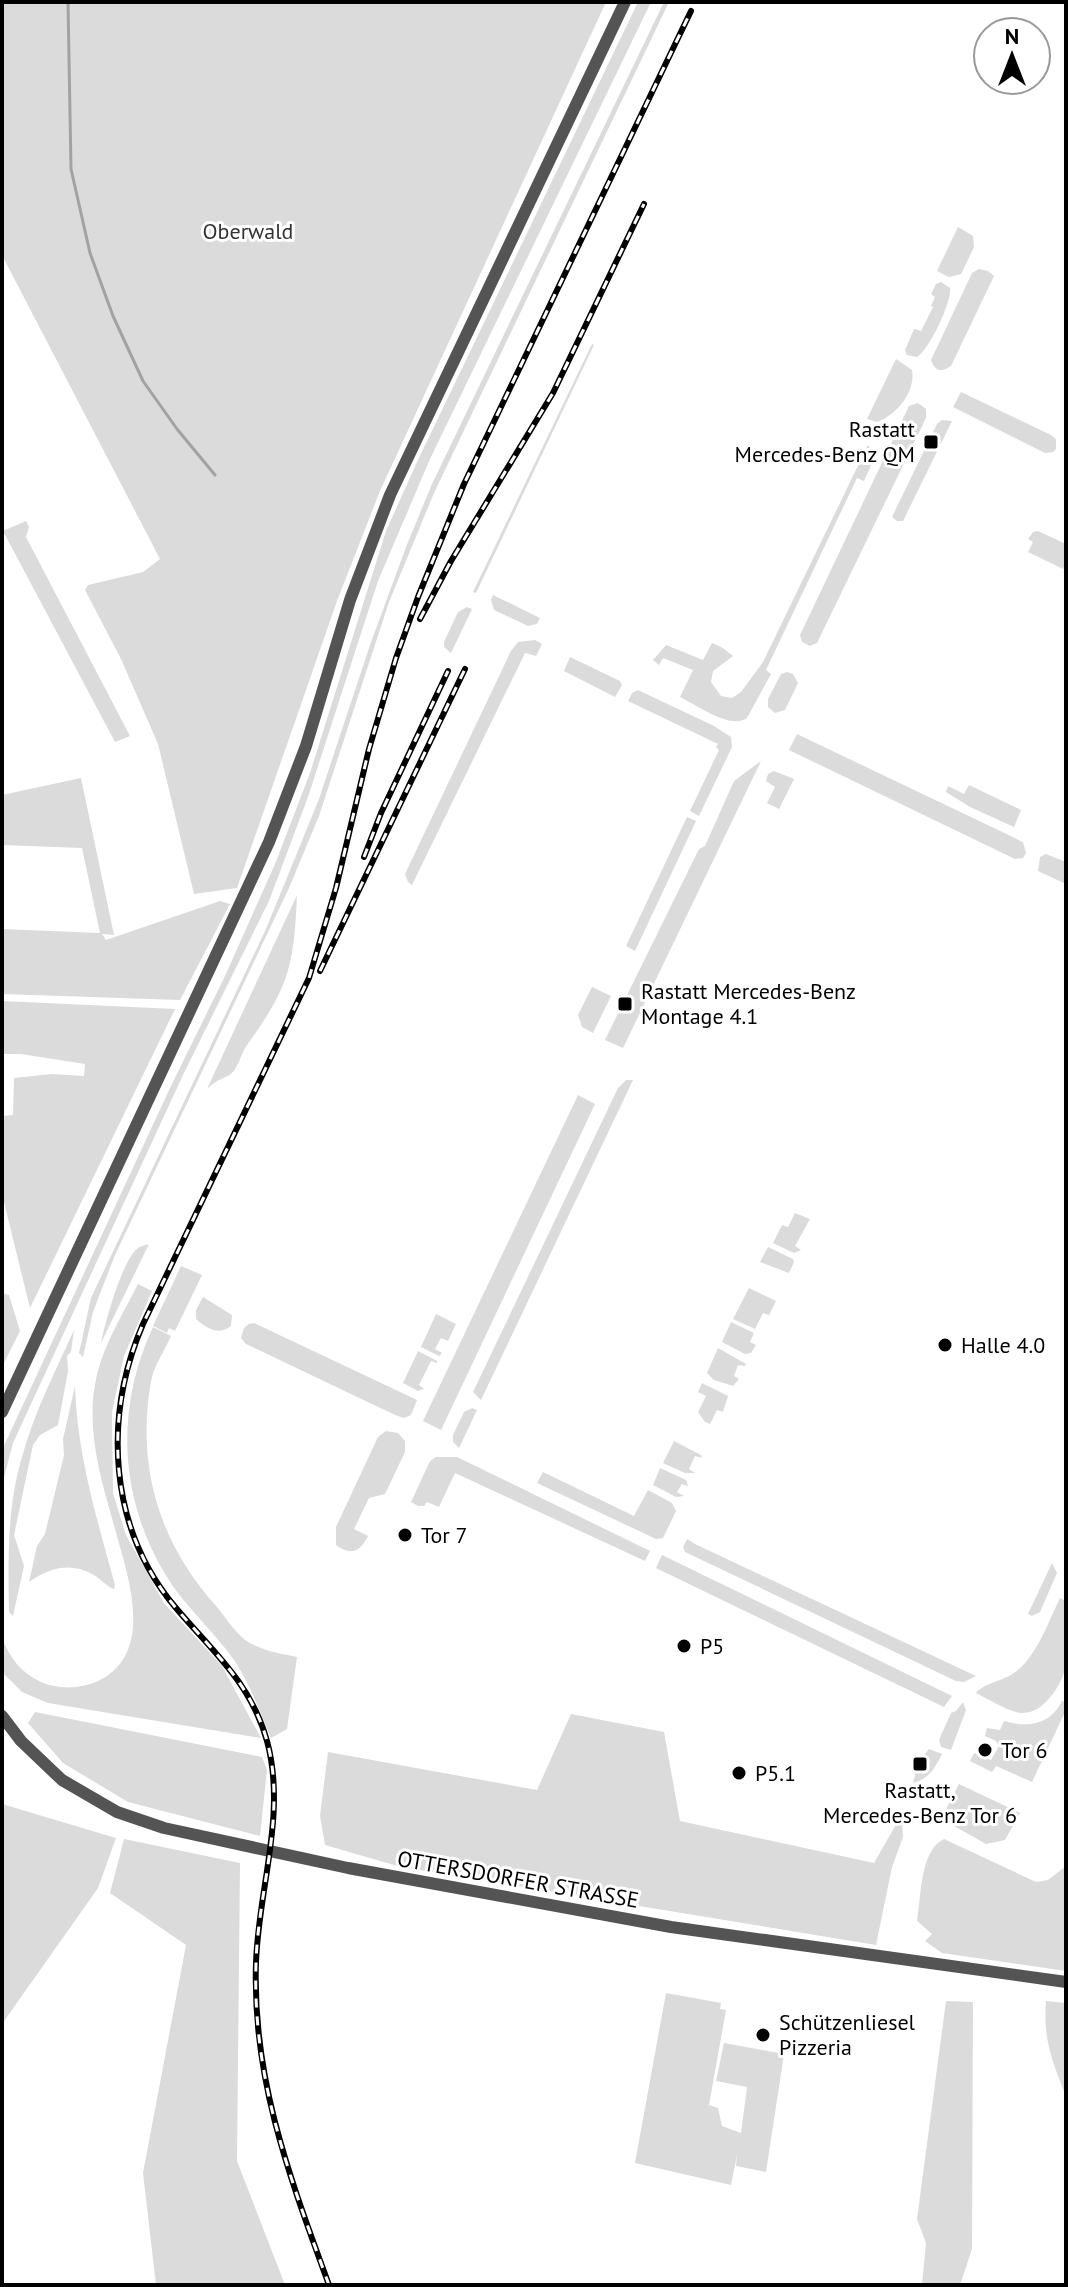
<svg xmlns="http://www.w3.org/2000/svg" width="1068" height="2287" font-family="'PT Sans',sans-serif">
	<rect width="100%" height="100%" fill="#fff"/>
	<!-- green -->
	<g fill="#dbdbdb">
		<path d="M2 2H606L380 491 337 601 237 888 194 894 158 744 121 659 85 590 88 585 143 572 160 559 4 259 2 248Z"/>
		<path d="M638 2H651L430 459 378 581 308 797 269 901 183 1075 13 1443 2 1485V1450L170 1088 225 976 275 864 310 773 386 531 417 462Z"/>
		<path d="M664 2H669L434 493 389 602 319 816 289 888 115 1255 93 1312 83 1357 79 1353 91 1298 266 929 319 799 370 645 406 547 432 484Z"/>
		<path d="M958 227 973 236 974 247 961 274 949 277 937 271Z"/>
		<path d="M979 269 988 271 994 276 951 366C941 373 935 371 931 360L972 273Z"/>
		<path d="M941 282 950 288C952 302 929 350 917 357L907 355 905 350 914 329 921 331 933 307 931 306 935 297 931 294 936 284Z"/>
		<path d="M592 344 594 345 476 593 473 592Z"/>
		<path d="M896 359 912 370C916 392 896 415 877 422L867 419Z"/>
		<path d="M961 392 1051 435 1056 439V449L1053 452 1045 453 953 407Z"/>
		<path d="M918 403 926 409V418L817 643 810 646 802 642 800 635 909 406Z"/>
		<path d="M942 420 952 421 903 521H897L892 517 937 424Z"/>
		<path d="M868 445C877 458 870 468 864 481L857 478 766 670 771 674 747 718C730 730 697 705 680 697L693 670 663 658 659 665 653 660 666 645 703 660 712 643 723 648 733 656 713 671 711 682 721 696 732 698 741 692 763 662Z"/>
		<path d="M26 521 29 527 26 537 130 736 115 742 3 531Z"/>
		<path d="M1038 531 1066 544V563L1063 569 1028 552 1033 542 1028 539 1033 532Z"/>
		<path d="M493 595 540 618 537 624 528 626 494 610 491 600Z"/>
		<path d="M467 607 472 609 451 653 444 647V642L458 612Z"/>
		<path d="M535 640 542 644 536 656 525 653 412 885 408 882 405 874 511 651 518 642Z"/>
		<path d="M570 657 620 681 622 685 615 697 564 671Z"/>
		<path d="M787 672 793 674 798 683 785 710 775 713 768 707V699L781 674Z"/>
		<path d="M638 690 714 726 731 737 732 747 699 816 690 811 719 750 716 747 718 744 628 701 632 693Z"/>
		<path d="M797 734 1023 842 1026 853 1023 858 1015 859 789 750Z"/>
		<path d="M761 761 623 1048 605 1040 699 849 705 846 734 781Z"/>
		<path d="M774 771 794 779 779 809 767 803 775 787 766 781 768 774Z"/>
		<path d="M81 778 114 935 102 934 106 940 220 901 230 904 180 1000 2 994V929L100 933 82 848 2 845V795Z"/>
		<path d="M969 785 1021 810 1014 827 970 807 946 792 948 786 964 794Z"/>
		<path d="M687 817 696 821 635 951 626 946Z"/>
		<path d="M1046 854 1066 862V884L1038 871 1040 857Z"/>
		<path d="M297 895C294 966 289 987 247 1045 241 1053 239 1066 232 1073 227 1078 216 1079 207 1089Z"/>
		<path d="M592 987 611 996 593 1033 582 1027 578 1015Z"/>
		<path d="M2 1001 175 1009 30 1308 2 1194V1116L13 1115 14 1078 52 1074 84 1076 85 1064 21 1054H2Z"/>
		<path d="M626 1080H633L481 1400 473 1392 618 1088Z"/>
		<path d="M578 1095 595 1104 441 1430 423 1421Z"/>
		<path d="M795 1213 810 1219 795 1246 801 1250 794 1253 773 1243 782 1225 788 1227Z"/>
		<path d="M149 1244 101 1343C105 1323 122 1261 137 1249 140 1246 146 1245 149 1244Z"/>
		<path d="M768 1247 793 1259 794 1262 789 1273 760 1262Z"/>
		<path d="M181 1266 202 1275 175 1331 169 1328 167 1333 153 1326Z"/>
		<path d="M138 1284 152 1291 124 1356 112 1412 113 1493 126 1535 164 1603 222 1666 261 1738 48 1703 22 1692 2 1672V1637C9 1657 21 1673 41 1682 59 1690 82 1689 100 1680 156 1651 127 1574 115 1529 106 1496 95 1462 93 1427 89 1367 112 1335 138 1284Z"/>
		<path d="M749 1288 776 1301 769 1315 763 1313 755 1329 733 1319Z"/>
		<path d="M2 1293 9 1295 20 1331 2 1367Z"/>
		<path d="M203 1297 232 1315 231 1326C219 1336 206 1328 196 1319V1310Z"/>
		<path d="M436 1314 456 1324 448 1341 441 1338 435 1349 442 1353 439 1356 421 1347Z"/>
		<path d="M731 1322 754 1333 750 1342 756 1345 751 1353 745 1354 722 1342Z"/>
		<path d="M254 1323 417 1400 411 1415 404 1418 395 1415 246 1344 241 1338 244 1328 249 1324Z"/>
		<path d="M153 1327 171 1336C165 1350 154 1366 151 1381 136 1467 159 1543 217 1607 226 1618 237 1636 250 1643 264 1651 281 1654 297 1657L287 1729 271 1738C260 1712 250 1684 234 1660 213 1630 184 1606 165 1574 119 1497 115 1408 153 1327Z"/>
		<path d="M74 1330 71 1352 67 1356 68 1371 58 1425 40 1435 33 1445 14 1535 24 1566 13 1616 9 1612C8 1561 7 1507 22 1457 34 1413 55 1372 74 1330Z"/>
		<path d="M718 1348 746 1364 745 1366 738 1365 734 1376 739 1379 733 1386 714 1380 707 1373Z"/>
		<path d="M418 1351 437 1361V1363L431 1361 419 1385 424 1389 418 1391 403 1383Z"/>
		<path d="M702 1383 728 1396 723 1412 717 1410 710 1424 705 1422 698 1412 706 1396 698 1392Z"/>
		<path d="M75 1386C77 1455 97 1519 115 1585L114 1589C106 1586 100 1578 92 1574 70 1562 49 1568 29 1582L37 1546 45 1534 64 1455 63 1439Z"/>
		<path d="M472 1408 477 1410 459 1448 453 1442V1435L464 1412Z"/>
		<path d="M386 1431 398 1433 405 1441V1452L385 1494 369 1498 354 1529 368 1536C360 1552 351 1556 336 1545V1527L378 1437Z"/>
		<path d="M674 1441 701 1455 702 1458 695 1456 689 1469 695 1473H685L663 1463Z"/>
		<path d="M436 1457H457L650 1551 645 1561 455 1473 439 1507 427 1502 424 1506H418L411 1502 430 1461Z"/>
		<path d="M660 1468 686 1480 688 1486 682 1484 677 1492 684 1496 676 1497 653 1485Z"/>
		<path d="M543 1472 634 1516 648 1490 672 1503 676 1511 663 1538 656 1539 537 1483Z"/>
		<path d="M687 1539 695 1544 976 1676 964 1682 956 1681 685 1552 683 1547Z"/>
		<path d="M662 1555 952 1696 944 1707 656 1568Z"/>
		<path d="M1052 1563 1057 1573 1040 1612 1032 1616 1028 1614Z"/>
		<path d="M1060 1598 1066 1601C1066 1621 1068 1645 1066 1665 1062 1686 1041 1719 1016 1712 1002 1708 988 1699 976 1693 984 1683 1003 1681 1014 1673 1037 1657 1048 1622 1060 1598Z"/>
		<path d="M1062 1701 1066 1702V1710L1032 1782 996 1766 992 1772 970 1761 974 1753 991 1760 999 1746 996 1741 985 1736 987 1728 1000 1730 1004 1721C1028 1728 1050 1725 1062 1701Z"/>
		<path d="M963 1702 966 1710 951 1750 941 1747 939 1740 951 1713 956 1711Z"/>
		<path d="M35 1712 262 1757 267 1770 260 1836 128 1802 63 1763 28 1723Z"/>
		<path d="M571 1714 664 1732 680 1821 874 1863 898 1821 902 1823 903 1837 892 1867 876 1945 401 1867 325 1845 320 1816 328 1752 537 1790Z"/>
		<path d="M929 1749 942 1754C934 1769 930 1778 913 1783L916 1771 920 1772 927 1760 923 1757Z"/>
		<path d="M959 1784 1020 1813 1005 1840 986 1844 947 1822 943 1815Z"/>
		<path d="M2 1804 116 1838 98 1888 2 2024Z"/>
		<path d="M124 1839 240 1863 237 2161 285 2285H156L143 2173 186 1945 110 1893Z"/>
		<path d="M944 1839 1036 1882 1048 1880 1066 1866V1971L942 1953 925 1941 932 1934 917 1921C921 1898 920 1850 944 1839Z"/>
		<path d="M666 1993 721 2003 720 2009 726 2010 709 2105 718 2108 722 2126 741 2133 747 2087 716 2081 724 2043 784 2054 766 2172 736 2166 737 2155 731 2185 635 2163Z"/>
		<path d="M946 2001 973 2002 972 2249 960 2285H922L926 2243 917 2219Z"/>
		<path d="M1046 2001 1066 2003V2096C1052 2061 1043 2039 1046 2001Z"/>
	</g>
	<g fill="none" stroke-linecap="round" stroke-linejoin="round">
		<!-- stream -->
		<path stroke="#a2a2a2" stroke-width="3" d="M68 2 71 169 90 253 113 316 143 381 177 429 215 475"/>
		<!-- minor -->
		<g stroke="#545454" stroke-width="12">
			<path d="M2 1412 269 842 306 746 350 600 390 495 625 2"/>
			<path d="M2 1716 21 1741 62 1780 117 1812 164 1828 348 1868 671 1927 1066 1982"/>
		</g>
		<defs>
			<g id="rail">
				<path d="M420 619 451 561 553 393 644 204"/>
				<path d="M364 857 381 813 448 671"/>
				<path d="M320 971 465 669"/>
				<path d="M329 2285C290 2178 252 2079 256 1963 258 1890 287 1814 267 1741 251 1683 213 1652 176 1608 108 1528 103 1417 143 1324L309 978 336 888 369 749 396 658 418 597 464 484 691 11"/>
			</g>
		</defs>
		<!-- rail casing -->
		<use href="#rail" stroke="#000" stroke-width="6"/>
		<!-- rail -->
		<use href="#rail" stroke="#fff" stroke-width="3" stroke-dasharray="9" stroke-linecap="butt"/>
	</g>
	<!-- markers -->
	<g fill="#000" stroke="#fff" stroke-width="3">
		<rect x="923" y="434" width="16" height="16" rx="4"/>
		<rect x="617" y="996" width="16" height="16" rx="4"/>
		<circle cx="945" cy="1345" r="8"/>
		<circle cx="405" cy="1535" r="8"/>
		<circle cx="684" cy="1646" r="8"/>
		<circle cx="985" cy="1750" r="8"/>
		<rect x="912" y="1756" width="16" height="16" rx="4"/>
		<circle cx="739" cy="1773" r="8"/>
		<circle cx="763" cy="2035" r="8"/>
	</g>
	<g text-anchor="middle" stroke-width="6" stroke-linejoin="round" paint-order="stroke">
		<!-- park labels -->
		<g font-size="22" fill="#323232" stroke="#fff">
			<text x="248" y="239">Oberwald</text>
		</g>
		<!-- poi labels -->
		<g font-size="22" fill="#000" stroke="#fff" text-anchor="start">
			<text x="915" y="437" text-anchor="end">Rastatt<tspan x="915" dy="25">Mercedes-Benz QM</tspan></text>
			<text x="641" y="999">Rastatt Mercedes-Benz<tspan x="641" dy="25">Montage 4.1</tspan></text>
			<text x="961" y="1353">Halle 4.0</text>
			<text x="421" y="1543">Tor 7</text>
			<text x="700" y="1654">P5</text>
			<text x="1001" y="1758">Tor 6</text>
			<text x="755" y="1781">P5.1</text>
			<text x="920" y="1798" text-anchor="middle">Rastatt,<tspan x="920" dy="25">Mercedes-Benz Tor 6</tspan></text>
			<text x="779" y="2030">Schützenliesel<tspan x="779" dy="25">Pizzeria</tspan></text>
		</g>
		<!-- street labels -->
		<g font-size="22" fill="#000" stroke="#fff">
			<text transform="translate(518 1879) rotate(10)" y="8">OTTERSDORFER STRASSE</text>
		</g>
	</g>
	<!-- border -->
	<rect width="1068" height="2287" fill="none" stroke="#000000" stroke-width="8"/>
	<!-- north arrow -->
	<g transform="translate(1012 56)"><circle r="38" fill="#ffffff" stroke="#999999" stroke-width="2"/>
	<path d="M0-6L14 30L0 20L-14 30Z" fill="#000000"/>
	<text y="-12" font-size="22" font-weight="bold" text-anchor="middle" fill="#000000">N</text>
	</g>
</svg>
